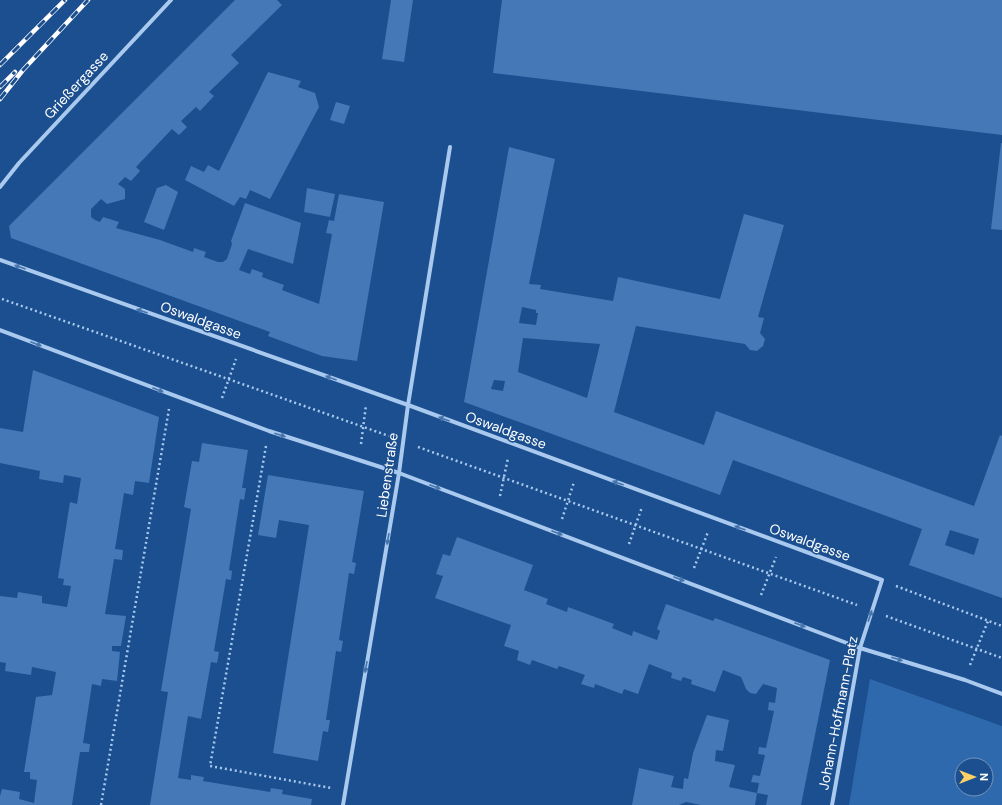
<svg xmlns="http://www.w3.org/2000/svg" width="1002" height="805" font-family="'DM Sans',sans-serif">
	<rect width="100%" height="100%" fill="#1b4f8f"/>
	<!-- green -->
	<path fill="#2e69ad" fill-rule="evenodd" d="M870 679 1002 726V805H849ZM962 765H986V789H962Z"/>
	<!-- building -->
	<g fill="#4478b7" fill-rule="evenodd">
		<path d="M235 0H277L282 5 231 55 239 63 209 92 214 96 200 111 196 107 181 121 187 127 179 135 172 129 136 167 140 171 131 181 125 177 118 184 125 189V199L107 204 101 199 91 209V217L95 220 100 222 103 217 119 222 116 228 160 240 193 252 194 248 206 252 204 257 218 262H223L227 259 232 244 231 241 245 203 301 223 293 264 248 249 239 270 250 274 252 269 263 273 262 277 284 285 282 290 319 304 332 234 326 233 329 220 334 221 339 194 384 202 357 361 322 356 268 336 270 332 11 238 9 226Z"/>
		<path d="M391 0H413L404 62 382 59Z"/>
		<path d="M502 0H1002V135L493 73Z"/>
		<path d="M268 72 301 81 298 87 315 93 319 107 270 199 250 190 246 199 240 197 234 206 185 180 191 166 204 172 208 165 219 171Z"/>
		<path d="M336 102 350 106 344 124 330 120Z"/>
		<path d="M1001 143H1002V230L991 229Z"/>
		<path d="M509 147 555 159 529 284 541 285 540 289 613 301 618 277 720 299 744 214 784 225 758 317 764 318 760 333 765 339 763 346 757 351 750 350 745 344 636 326 614 412 704 445 716 411 974 506 1000 435 1002 436V598L909 565 922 529 733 460 720 495 464 402ZM522 307 536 310V313H538L536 325 519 323ZM523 338 600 344 587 398 518 372ZM494 380 505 381 503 391 491 389ZM950 530 979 539 974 555 945 545Z"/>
		<path d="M166 185 178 192 164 230 144 222 157 188Z"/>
		<path d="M307 188 335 194 330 217 304 212Z"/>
		<path d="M33 370 159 417 149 483 135 481 133 495 124 493 115 549 123 550 122 560 114 559 105 614 126 616 121 646H112V651L120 652 117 681 102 679 101 686 92 684 83 743 90 744 89 752H80L72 805H0V796L2 789 20 792 19 799 34 803 37 780 30 779V772H24L36 697 52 695 56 672 32 667 31 675 5 671 6 663 0 662V596L17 598 18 592 42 596V603L67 607 71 586 63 585 64 579 58 578 70 502 77 504 81 478 64 475 63 483 39 479 40 471 0 463V428L23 432Z"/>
		<path d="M202 443 248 450 242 488H246L244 500 240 499 229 570 232 571 231 580 226 579 214 651 219 652 217 663 211 662 201 719 188 716 178 778 191 780V775L204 777 203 781 270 792 271 788 283 790 282 794 312 799 311 805H150L168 692 161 691 191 509 184 507 192 461 199 462Z"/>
		<path d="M268 475 364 491 352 562 356 563 354 574 349 573 339 640 343 641 341 652 336 651 326 720H330L328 732 323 731 318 761 273 753 309 525 279 520 276 538 258 535Z"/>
		<path d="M457 537 533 565 524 590 548 599 546 604 567 612 568 607 614 624 612 628 632 636 633 631 657 640 660 631 657 629 666 604 713 621 715 618 830 660 801 805H766L768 795 757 793 759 783 751 782 753 775 760 776 765 755 758 754 759 747 766 748 774 711 768 710 769 702 775 703 777 688 763 684 756 694 750 693 746 689 741 677 723 670 715 692 691 684 692 680 683 677 681 681 671 678 672 673 649 664 638 694 624 689 622 694 595 684 594 688 581 684 585 675 559 666 557 669 532 660 530 665 517 660 519 651 504 646 511 625 435 598 443 576 436 574 443 554 450 556Z"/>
		<path d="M707 715 729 720 723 751 716 750 715 761 735 765 729 787 757 793 755 805H701L686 802 679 805H632L639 768 674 776 671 787 683 789 684 778 688 779 693 753Z"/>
	</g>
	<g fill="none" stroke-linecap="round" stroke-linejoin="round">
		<!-- path -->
		<g stroke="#a9c9ee" stroke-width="2.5" stroke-dasharray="2 3" stroke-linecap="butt">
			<path d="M2 299 389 436"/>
			<path d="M222 398 236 359"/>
			<path d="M361 444 366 405"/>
			<path d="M266 446 210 766 331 788"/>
			<path d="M418 447 857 605"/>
			<path d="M500 496 508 458"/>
			<path d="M562 519 574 482"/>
			<path d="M629 544 642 507"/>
			<path d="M694 568 708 532"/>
			<path d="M896 586 1002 626"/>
			<path d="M761 595 776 557"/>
			<path d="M886 616 1002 658"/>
			<path d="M970 665 988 621"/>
			<path d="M101 805 169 409"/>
		</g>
		<!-- minor -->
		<g stroke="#a9c9ee" stroke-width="4">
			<path d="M0 187 19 163 171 0"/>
			<path d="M0 260 408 405 882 580 860 648 832 805"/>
			<path d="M0 330 269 431 399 473 860 648 965 680 1002 694"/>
			<path d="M343 805 399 473 408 405 450 147"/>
		</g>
		<defs>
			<g id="rail">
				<path d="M0 65 65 0"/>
				<path d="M0 87 15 72"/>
				<path d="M0 99 23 70 88 0"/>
			</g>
		</defs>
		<!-- rail casing -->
		<use href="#rail" stroke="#fff" stroke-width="4.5"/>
		<!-- rail -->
		<use href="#rail" stroke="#1b4f8f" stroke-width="3" stroke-dasharray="9" stroke-linecap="butt"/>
	</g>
	<!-- one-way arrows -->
	<defs><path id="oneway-solid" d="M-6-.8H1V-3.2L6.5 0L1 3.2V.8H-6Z"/></defs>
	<g fill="#4674ac">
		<use href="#oneway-solid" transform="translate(20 267) rotate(-161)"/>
		<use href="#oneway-solid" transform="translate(142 311) rotate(-161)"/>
		<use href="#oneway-solid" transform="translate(36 344) rotate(21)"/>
		<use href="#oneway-solid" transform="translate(331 378) rotate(-160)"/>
		<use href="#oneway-solid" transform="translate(158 390) rotate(21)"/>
		<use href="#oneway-solid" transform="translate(444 419) rotate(-160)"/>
		<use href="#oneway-solid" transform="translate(280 435) rotate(18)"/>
		<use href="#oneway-solid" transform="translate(618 483) rotate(-160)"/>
		<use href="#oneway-solid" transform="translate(435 487) rotate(21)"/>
		<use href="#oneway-solid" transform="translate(740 528) rotate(-160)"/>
		<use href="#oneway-solid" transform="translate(557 533) rotate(21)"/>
		<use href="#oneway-solid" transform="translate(388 539) rotate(100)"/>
		<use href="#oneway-solid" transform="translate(679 579) rotate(21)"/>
		<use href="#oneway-solid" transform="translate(870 616) rotate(-72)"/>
		<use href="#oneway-solid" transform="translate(800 625) rotate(21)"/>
		<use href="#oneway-solid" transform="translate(897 659) rotate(17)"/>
		<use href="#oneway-solid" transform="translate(366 667) rotate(100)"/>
	</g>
	<g text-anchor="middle" stroke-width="3" stroke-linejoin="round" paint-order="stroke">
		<!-- street labels -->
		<g font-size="14" fill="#fff" stroke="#1b4f8f">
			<text transform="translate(76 85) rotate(-47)" y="5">Grießergasse</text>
			<text transform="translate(201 320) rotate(20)" y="5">Oswaldgasse</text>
			<text transform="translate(506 430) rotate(20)" y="5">Oswaldgasse</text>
			<text transform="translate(387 475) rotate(-82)" y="5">Liebenstraße</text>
			<text transform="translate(810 542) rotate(20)" y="5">Oswaldgasse</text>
			<text transform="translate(838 713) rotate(-79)" y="5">Johann-Hoffmann-Platz</text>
		</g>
	</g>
	<!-- north arrow -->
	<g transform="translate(974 777) rotate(90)"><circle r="19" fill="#1b4f8f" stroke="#7695bc"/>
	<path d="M0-3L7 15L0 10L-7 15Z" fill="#ffd166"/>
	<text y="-6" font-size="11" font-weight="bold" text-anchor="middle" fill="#ffffff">N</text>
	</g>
</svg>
